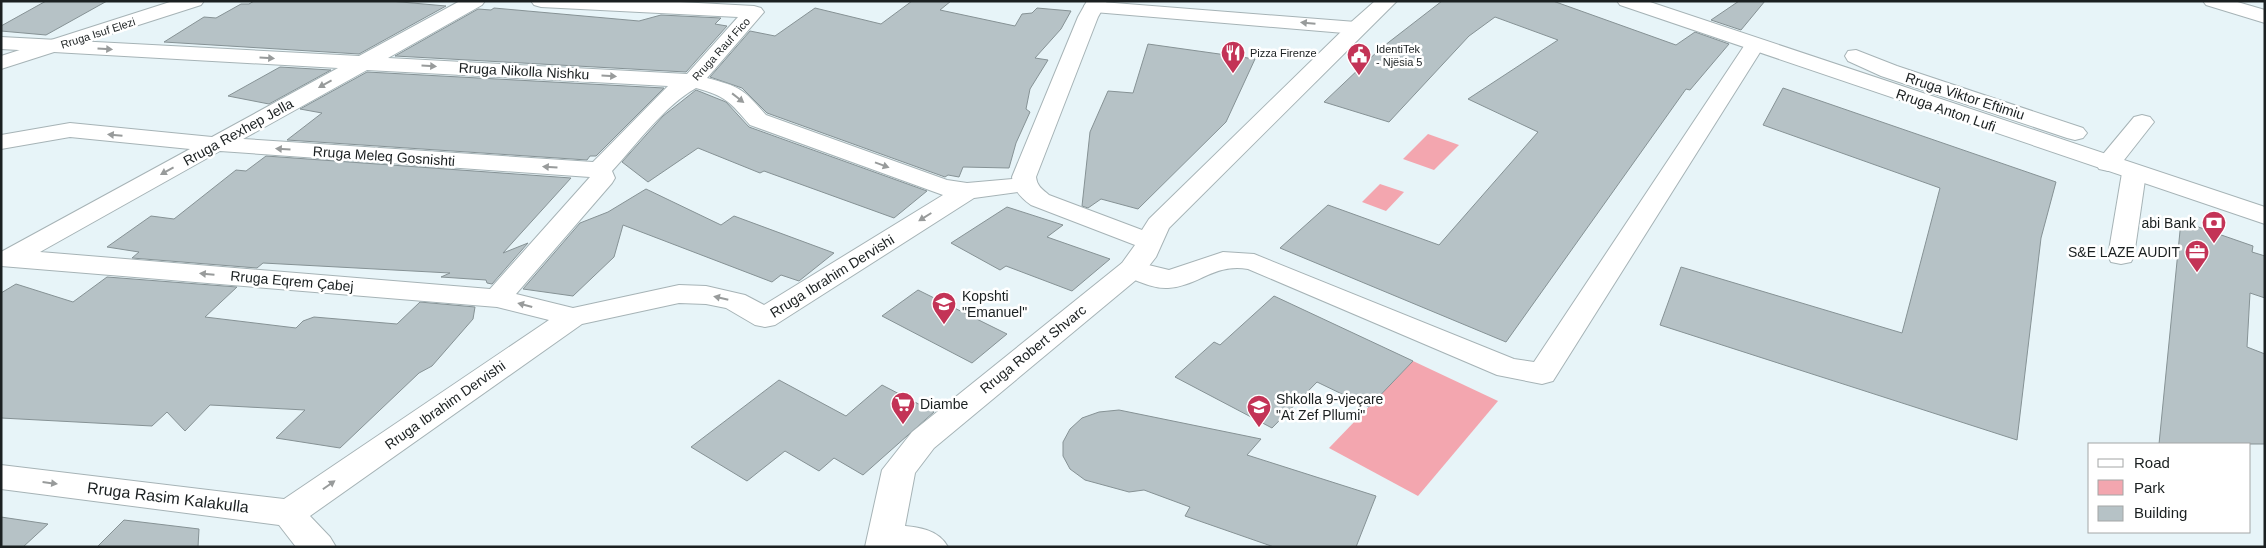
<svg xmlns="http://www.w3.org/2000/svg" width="2266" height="548" font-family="Arial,sans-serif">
	<rect width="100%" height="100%" fill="#e7f4f8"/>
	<!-- green -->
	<g fill="#f3a6af">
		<path d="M1428 134 1459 145 1434 170 1403 159Z"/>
		<path d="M1380 184 1404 192 1386 211 1362 202Z"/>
		<path d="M1413 361 1498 401 1418 496 1329 448Z"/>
	</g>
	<!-- building -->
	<g fill="#b6c2c6" stroke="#869295">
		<path d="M46 1H107L46 35 1 31V26Z"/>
		<path d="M254 1H390L446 6 359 54 164 42 204 17 216 18 241 4H249Z"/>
		<path d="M912 1H951L940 10 1015 26 1022 14 1032 13 1037 8 1071 11 1061 29 1035 58 1048 60 1030 89 1026 109 1030 112 1016 143 1009 168 963 167 959 177 948 175 945 177 767 113 742 88 710 77 750 31 775 36 815 8 881 24Z"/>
		<path d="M1442 1H1553L1676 45 1695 32 1729 44 1690 90 1686 89 1506 342 1280 248 1328 205 1439 245 1538 132 1468 99 1558 40 1495 17 1469 36 1389 122 1324 102 1380 49Z"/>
		<path d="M1739 1H1765L1741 30 1711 20Z"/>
		<path d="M494 8 639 21 661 15 721 18 715 24 727 26 686 72 395 56 478 9 491 10Z"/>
		<path d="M1148 44 1255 59 1226 122 1138 209 1101 199 1088 208 1082 206 1090 132 1108 91 1133 93Z"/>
		<path d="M280 67 331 70 269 104 228 96Z"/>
		<path d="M367 72 664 88 596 156H590L587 160 287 140 322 113 300 109Z"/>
		<path d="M1783 88 2056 182 2041 238 2017 440 1660 325 1681 267 1902 333 1940 188 1763 125Z"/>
		<path d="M696 90 726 102 749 127 927 191 894 218 764 171 760 173 698 148 648 182 622 162 663 116Z"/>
		<path d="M266 156 571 178 503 253 528 243 492 284 487 283 486 280 441 277 450 273 263 263 257 268 132 258 139 252 107 247 151 216 174 219 236 170 246 171Z"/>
		<path d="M646 189 721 225 734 216 834 253 799 281 781 275 772 282 623 225 614 257 573 296 523 289 580 223 608 212Z"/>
		<path d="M1007 207 1063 225 1047 237 1110 259 1072 291 1006 266 1000 270 951 243Z"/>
		<path d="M2181 221 2253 246 2252 252 2265 256V298L2250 293 2247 347 2265 354V444H2159Z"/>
		<path d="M107 277 237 287 205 317 296 328 303 321 314 317 397 324 420 302 475 307 473 319 432 366 419 373 340 448 276 438 305 410 210 405 185 431 167 412 152 426 1 418V293L16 284 73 302Z"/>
		<path d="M918 290 1007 334 972 363 882 316Z"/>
		<path d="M1274 296 1413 361 1369 407 1317 382 1272 428 1175 377 1214 342 1220 345Z"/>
		<path d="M779 380 846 416 882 385 934 412 863 475 834 458 819 471 785 451 747 481 691 447Z"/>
		<path d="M1119 410 1261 439 1247 455 1376 496 1356 547H1274L1185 516 1190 507 1144 490 1129 492 1085 480 1070 469 1063 456V442L1070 429 1082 418 1099 412Z"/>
		<path d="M1 517 48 524 23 547H1Z"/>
		<path d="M124 520 199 529 198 547H97Z"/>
	</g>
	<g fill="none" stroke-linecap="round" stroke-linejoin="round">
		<defs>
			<g id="minor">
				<path d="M460 1H485L482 5 388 58 687 74 738 17 541 7 534 5 531 1H661L754 6 761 8 764 12 707 78C741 87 743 89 766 115L947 180 967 183 1024 178 1033 180 1036 185 1033 190 974 198 775 325 765 327 755 325 726 308 706 304 679 303 582 324 310 516 330 537 336 547H296L279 525 1 489V465L284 499 549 320 497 307 1 266V252L190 149 70 137 1 149V135L70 123 212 137 338 68 1 49V37L359 56ZM367 70 668 86 593 162 243 139ZM696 88C726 96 730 102 750 125L943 195 764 305 745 295 706 286 679 285 573 308 516 294 612 183 615 178 612 171C636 145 665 105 696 88ZM220 151 590 177 490 289 40 252Z"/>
				<path d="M1089 1 1356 22 1363 24 1366 28 1363 32 1356 34 1094 12 1087 10 1084 6Z"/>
				<path d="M2203 1H2234L2265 10V23L2206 5Z"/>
				<path d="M1754 40 1761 42 1764 46 1553 381 1542 384 1497 375 1248 269C1214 263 1199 286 1168 288 1153 289 1136 280 1122 275L1118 269 1122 263 1132 261 1169 270 1223 252 1254 254 1514 359 1534 362 1744 46 1747 42Z"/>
				<path d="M1856 50 1897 66 2083 128 2087 133 2083 138 2075 140 2067 138 1881 76 1848 61 1845 56 1848 51Z"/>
				<path d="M2142 115 2150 117 2154 122 2150 127 2117 169 2108 171 2099 169 2096 164 2099 159 2134 117Z"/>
				<path d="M2134 166 2143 168 2146 173 2134 256 2131 262 2121 264 2111 262 2108 256 2122 173 2125 168Z"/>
				<path d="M886 524C908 527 936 525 948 547H873L868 538 874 528Z"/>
			</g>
			<g id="tertiary">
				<path d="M1087 1H1107L1098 17 1036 177C1037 186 1042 189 1049 195L1142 230 1149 219 1349 24 1375 1H1397L1169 228 1156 257 1142 275 934 448 915 473 901 547H865L882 470 912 432 1122 263 1135 245 1031 205C1021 198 1013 190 1012 177L1078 17Z"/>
				<path d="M1617 1H1647L2265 207V224L1620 5Z"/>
			</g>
			<path id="secondary" d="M173 1H204L201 5 1 69V56Z"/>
		</defs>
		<!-- minor casing -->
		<use href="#minor" stroke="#a6b3b6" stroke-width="2"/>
		<!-- tertiary casing -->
		<use href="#tertiary" stroke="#a6b3b6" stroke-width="2"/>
		<!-- secondary casing -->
		<use href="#secondary" stroke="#a6b3b6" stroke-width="2"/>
		<!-- minor -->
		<use href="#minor" fill="#fff" fill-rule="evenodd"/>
		<!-- tertiary -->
		<use href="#tertiary" fill="#fff" fill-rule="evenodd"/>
		<!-- secondary -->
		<use href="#secondary" fill="#fff" fill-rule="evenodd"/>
	</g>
	<!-- one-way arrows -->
	<defs><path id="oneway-solid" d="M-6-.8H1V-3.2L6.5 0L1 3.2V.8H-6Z" transform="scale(1.25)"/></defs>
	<g fill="#989b9b">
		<use href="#oneway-solid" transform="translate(1308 23) rotate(-175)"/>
		<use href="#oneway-solid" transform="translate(105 49) rotate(3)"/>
		<use href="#oneway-solid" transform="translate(267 58) rotate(3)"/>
		<use href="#oneway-solid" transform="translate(429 66) rotate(3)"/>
		<use href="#oneway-solid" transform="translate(609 76) rotate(3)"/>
		<use href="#oneway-solid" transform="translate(325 84) rotate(151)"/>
		<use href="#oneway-solid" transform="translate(738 98) rotate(38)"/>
		<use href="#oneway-solid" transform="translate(115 135) rotate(-175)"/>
		<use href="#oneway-solid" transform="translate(283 149) rotate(-176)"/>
		<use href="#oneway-solid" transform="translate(882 165) rotate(20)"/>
		<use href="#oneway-solid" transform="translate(550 167) rotate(-176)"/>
		<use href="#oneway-solid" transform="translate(167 171) rotate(151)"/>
		<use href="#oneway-solid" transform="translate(925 217) rotate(148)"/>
		<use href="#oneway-solid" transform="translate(207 274) rotate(-175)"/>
		<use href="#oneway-solid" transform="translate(721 298) rotate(-167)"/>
		<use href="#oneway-solid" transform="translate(525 305) rotate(-165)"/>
		<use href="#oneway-solid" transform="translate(50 483) rotate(7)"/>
		<use href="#oneway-solid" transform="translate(329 485) rotate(-35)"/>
	</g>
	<!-- icons -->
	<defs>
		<symbol id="restaurant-pin" viewBox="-11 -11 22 30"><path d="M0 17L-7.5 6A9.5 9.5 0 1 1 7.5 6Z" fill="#c33356" stroke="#fff"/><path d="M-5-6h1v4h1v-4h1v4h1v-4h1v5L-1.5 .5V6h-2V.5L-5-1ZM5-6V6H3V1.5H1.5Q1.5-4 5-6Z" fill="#fff"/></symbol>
		<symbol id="civic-pin" viewBox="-11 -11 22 30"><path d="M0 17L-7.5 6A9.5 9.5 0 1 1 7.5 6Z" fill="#c33356" stroke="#fff"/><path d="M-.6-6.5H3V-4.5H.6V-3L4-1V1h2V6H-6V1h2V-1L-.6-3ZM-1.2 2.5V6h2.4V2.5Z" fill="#fff"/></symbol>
		<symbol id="bank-pin" viewBox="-11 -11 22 30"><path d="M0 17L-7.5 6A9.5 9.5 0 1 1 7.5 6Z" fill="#c33356" stroke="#fff"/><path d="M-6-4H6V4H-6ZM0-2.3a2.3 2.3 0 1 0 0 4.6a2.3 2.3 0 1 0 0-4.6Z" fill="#fff"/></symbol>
		<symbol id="office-pin" viewBox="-11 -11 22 30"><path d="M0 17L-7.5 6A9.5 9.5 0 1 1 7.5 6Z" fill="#c33356" stroke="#fff"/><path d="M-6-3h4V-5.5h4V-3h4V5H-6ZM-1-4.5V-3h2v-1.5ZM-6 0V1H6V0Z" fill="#fff"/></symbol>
		<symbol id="school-pin" viewBox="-11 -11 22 30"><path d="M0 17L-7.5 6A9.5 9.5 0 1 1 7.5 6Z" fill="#c33356" stroke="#fff"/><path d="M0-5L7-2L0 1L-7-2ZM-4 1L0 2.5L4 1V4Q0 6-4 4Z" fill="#fff"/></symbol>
		<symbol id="supermarket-pin" viewBox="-11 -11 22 30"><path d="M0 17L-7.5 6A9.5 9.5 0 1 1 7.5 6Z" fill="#c33356" stroke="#fff"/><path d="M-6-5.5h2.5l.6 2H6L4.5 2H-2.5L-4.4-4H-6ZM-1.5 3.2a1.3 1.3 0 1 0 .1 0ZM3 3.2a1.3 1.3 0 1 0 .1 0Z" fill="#fff"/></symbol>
	</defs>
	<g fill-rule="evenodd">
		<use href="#restaurant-pin" x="1219" y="39" width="28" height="38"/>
		<use href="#civic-pin" x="1345" y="41" width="28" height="38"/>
		<use href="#bank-pin" x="2200" y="209" width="28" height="38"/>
		<use href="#office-pin" x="2183" y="238" width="28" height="38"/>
		<use href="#school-pin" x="930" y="290" width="28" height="38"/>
		<use href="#supermarket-pin" x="889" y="390" width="28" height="38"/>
		<use href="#school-pin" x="1245" y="393" width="28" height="38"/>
	</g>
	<g text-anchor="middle" stroke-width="5" stroke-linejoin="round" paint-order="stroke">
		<!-- far-street labels -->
		<g font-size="11" fill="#1b2021" stroke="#fff">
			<text transform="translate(98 33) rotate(-18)" y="4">Rruga Isuf Elezi</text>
			<text transform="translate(721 49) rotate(-48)" y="4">Rruga Rauf Fico</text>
		</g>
		<!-- far-poi labels -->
		<g font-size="11" fill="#1b2021" stroke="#fff" text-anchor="start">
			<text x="1376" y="53">IdentiTek<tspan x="1376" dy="13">- Njësia 5</tspan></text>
			<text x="1250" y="57">Pizza Firenze</text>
		</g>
		<!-- street labels -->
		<g font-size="14" fill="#1b2021" stroke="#fff">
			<text transform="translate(524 71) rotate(3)" y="5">Rruga Nikolla Nishku</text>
			<text transform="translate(1965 96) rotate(18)" y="5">Rruga Viktor Eftimiu</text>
			<text transform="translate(1946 110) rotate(19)" y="5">Rruga Anton Lufi</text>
			<text transform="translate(238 132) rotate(-29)" y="5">Rruga Rexhep Jella</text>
			<text transform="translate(384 156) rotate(4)" y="5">Rruga Meleq Gosnishti</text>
			<text transform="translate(832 276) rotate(-32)" y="5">Rruga Ibrahim Dervishi</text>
			<text transform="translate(292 281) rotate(5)" y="5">Rruga Eqrem Çabej</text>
			<text transform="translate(1033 349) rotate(-39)" y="5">Rruga Robert Shvarc</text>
			<text transform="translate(445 405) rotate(-35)" y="5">Rruga Ibrahim Dervishi</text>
		</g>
		<!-- poi labels -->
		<g font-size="14" fill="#1b2021" stroke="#fff" text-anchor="start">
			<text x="2196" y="228" text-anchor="end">abi Bank</text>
			<text x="2180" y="257" text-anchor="end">S&amp;E LAZE AUDIT</text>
			<text x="962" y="301">Kopshti<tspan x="962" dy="16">"Emanuel"</tspan></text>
			<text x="1276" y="404">Shkolla 9-vjeçare<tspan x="1276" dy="16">"At Zef Pllumi"</tspan></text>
			<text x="920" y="409">Diambe</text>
		</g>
		<!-- near-street labels -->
		<g font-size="16" fill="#1b2021" stroke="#fff">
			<text transform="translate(168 497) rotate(7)" y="6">Rruga Rasim Kalakulla</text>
		</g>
	</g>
	<!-- border -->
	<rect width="2266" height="548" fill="none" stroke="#1b2021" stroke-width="5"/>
	<!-- legend -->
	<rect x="2088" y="443" width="162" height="90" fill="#ffffff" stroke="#a4a6a6"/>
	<rect x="2098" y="459" width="25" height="8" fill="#ffffff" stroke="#a4a6a6"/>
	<text x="2134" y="468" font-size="15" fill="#1b2021">Road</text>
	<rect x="2098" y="480" width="25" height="15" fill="#f3a6af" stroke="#a4a6a6"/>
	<text x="2134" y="493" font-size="15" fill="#1b2021">Park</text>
	<rect x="2098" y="506" width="25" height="15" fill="#b6c2c6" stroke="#a4a6a6"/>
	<text x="2134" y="518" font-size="15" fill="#1b2021">Building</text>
</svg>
